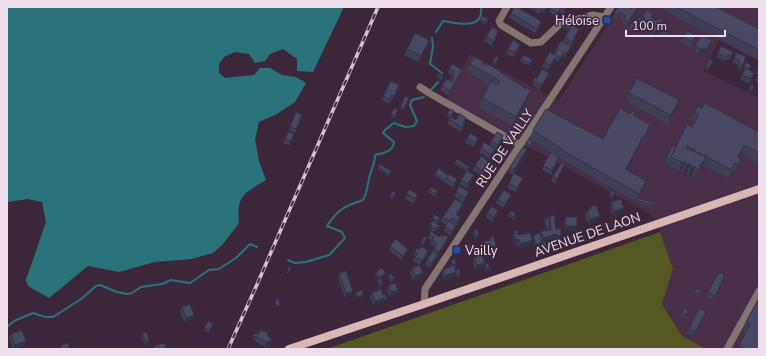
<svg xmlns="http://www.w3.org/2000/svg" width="766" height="356" font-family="'Nunito Sans',sans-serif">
	<rect width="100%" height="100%" fill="#3c273a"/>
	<!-- built -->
	<path fill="#492e47" d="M619 7H759V61L719 40 703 71 759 98V349H706L682 336 662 304 673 269 660 232 652 215 445 100 470 54 559 101Z"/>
	<!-- green -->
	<path fill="#565823" d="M660 232 673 269 662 304 682 336 706 349H327Z"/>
	<!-- water -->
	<path fill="#2a737b" d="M7 7H344L313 72 297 71V59L283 49 270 54 265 61 255 63 249 54 235 52 224 57 219 64V73L225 78 254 75 260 68H270L282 75 296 77 306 83 295 102 277 114 259 122 255 139 259 161 266 180C244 193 236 196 239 223L223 244 213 253 191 259 155 262 119 272 88 266 49 298 28 286 26 280 46 222 42 202 28 199 7 202Z"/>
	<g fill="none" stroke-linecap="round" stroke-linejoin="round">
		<!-- stream -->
		<g stroke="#2a737b" stroke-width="2">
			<path d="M436 32 443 21C457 23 484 31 481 7"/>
			<path d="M432 38 433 47 430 64 442 73"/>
			<path d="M430 91 438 82"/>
			<path d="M288 260 295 263 306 262 329 255 345 238 342 232 327 226C338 209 345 206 363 200 368 192 367 184 370 175 372 168 375 163 375 155 383 153 393 152 394 142L383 133 385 130 394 123 405 127 414 126 417 121 410 105 412 100 424 97"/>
			<path d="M7 327 14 321 33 313 45 317H53L81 299 96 286 100 285 117 292 127 294 132 293 141 287 162 284 171 280 190 283 209 270 219 269 236 258 250 244 257 247"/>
		</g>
		<!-- minor -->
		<g stroke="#837371" stroke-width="7">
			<path d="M507 7 499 21 501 25 531 43 541 42 560 24 593 15 605 17"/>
			<path d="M420 87 429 93 520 145"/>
			<path d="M424 304 425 289 611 7"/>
			<path d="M727 349 759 291"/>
		</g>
		<!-- major -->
		<path stroke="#d7b6b3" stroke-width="8" d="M289 349 424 304 759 189"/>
		<defs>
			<path id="rail" d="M228 349 255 289 378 7"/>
		</defs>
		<!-- rail casing -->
		<use href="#rail" stroke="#d2c3d0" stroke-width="3.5"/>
		<!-- rail -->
		<use href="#rail" stroke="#3c273a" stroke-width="2" stroke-dasharray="6" stroke-linecap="butt"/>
	</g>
	<!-- wall -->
	<g fill="#3e3e55">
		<path d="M528 7H539L546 8 544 13 541 11 539 14Z"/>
		<path d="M551 7H567L563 14 559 12 556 17 549 12Z"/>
		<path d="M575 7H581L579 9Z"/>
		<path d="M662 7H716L759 29V60L679 19Z"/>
		<path d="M637 8 635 13 626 26 622 23 624 20 622 18 619 16 616 20 613 17 614 13Z"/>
		<path d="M511 13 541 21 540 26 535 33 509 18Z"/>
		<path d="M653 14 652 17 662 24 668 33 665 37 657 31 653 38 649 35 650 31 645 28 643 31 639 29 642 21H641L633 32 628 29 629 27 637 21 642 18V16Z"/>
		<path d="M480 19 487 21 485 24 480 21Z"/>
		<path d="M562 25 577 33 571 46 566 44 571 47 569 51 565 58 562 56 558 62 555 60 548 70 542 67 544 62 554 55 556 52H555L557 47 563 42 565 38 569 32 561 27Z"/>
		<path d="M498 31 492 46 484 41 486 37Z"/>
		<path d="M696 35 691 47 681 42 683 37Z"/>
		<path d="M712 40 706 54 699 53 694 51 695 46Z"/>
		<path d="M427 46 418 62 404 55 407 49Z"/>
		<path d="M508 49H518L513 57 506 54Z"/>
		<path d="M733 52 729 60 726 59 725 61 716 57 718 53Z"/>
		<path d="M499 57 495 65 492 63 493 61Z"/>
		<path d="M734 58 745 62 740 70 737 68 738 65 732 62Z"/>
		<path d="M521 59 532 60 529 66 520 61Z"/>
		<path d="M483 63 500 72 509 79 522 87 526 89 531 90 528 99 513 126 478 107 482 98 484 94 483 93 484 91 489 85 467 72 470 64Z"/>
		<path d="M712 63 708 70 705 69 706 66Z"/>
		<path d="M744 67H751L749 70 754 73 749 84 740 79 745 70 743 69Z"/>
		<path d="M759 67V83L755 80 758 75 755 73Z"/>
		<path d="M449 69 462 70 461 74 448 95 441 91 442 86 452 81H450L452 76 448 73Z"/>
		<path d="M438 74 444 75 442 80 437 78Z"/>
		<path d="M547 77 540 90 532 85 533 81 537 79Z"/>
		<path d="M399 85 392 100H391L389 104 382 100 383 96Z"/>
		<path d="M753 88 751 92 748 91 749 89Z"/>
		<path d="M629 93 676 109 668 124 626 101Z"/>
		<path d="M409 98 403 110 401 109 402 103Z"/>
		<path d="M394 108 398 110 394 118 390 116Z"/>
		<path d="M702 108 759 132V164L741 154 739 157 738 167 735 173 731 171 728 178 703 165 702 168 699 171 697 177 695 178 692 176 688 175 687 173H683L682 170 679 171 668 165V164L664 162 666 158 676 146 692 127 695 122 690 119V117L695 112Z"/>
		<path d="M454 111 450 118 447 116V114Z"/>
		<path d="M296 112 302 115 295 133 289 131Z"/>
		<path d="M635 116 647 133 642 144H641L627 170 643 189 638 198 654 203 652 209 636 202 559 158 551 175 542 170 543 166 551 152 530 139 533 130 603 139Z"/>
		<path d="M466 118 463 125H464L461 132 448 124 449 119 456 120Z"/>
		<path d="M507 130 511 132 509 134 506 133Z"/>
		<path d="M288 132 294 134 289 146 283 143Z"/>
		<path d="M503 135 502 140 496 149 490 145 491 141Z"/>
		<path d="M467 138H478L477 142 473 147 465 142Z"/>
		<path d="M526 143 532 144 530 148 525 145Z"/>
		<path d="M481 148 495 149 494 153 490 159 479 152Z"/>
		<path d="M499 154 505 158 504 160 499 157Z"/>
		<path d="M526 154 513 174 508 172 510 167Z"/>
		<path d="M455 161 469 167 467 171 454 163Z"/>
		<path d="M489 162 487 166 481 175 473 170 475 166Z"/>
		<path d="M565 164 563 168 555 183 551 181 553 176Z"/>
		<path d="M378 167 391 171 389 176 378 169Z"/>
		<path d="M435 174 448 176 457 179 455 184 453 188 435 176Z"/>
		<path d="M523 178 522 182 516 192 507 188 509 183Z"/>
		<path d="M461 180H473L467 189 460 184Z"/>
		<path d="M429 190 437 193 435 197 428 192Z"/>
		<path d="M612 190 615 192 612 199 609 197Z"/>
		<path d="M456 192 467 197 463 203 454 196Z"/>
		<path d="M396 193 392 199 390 197V195Z"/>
		<path d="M407 194 416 199 413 204 405 198Z"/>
		<path d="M511 195 509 199 503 208 496 203 498 199Z"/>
		<path d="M611 202 623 212 613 216 610 207Z"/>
		<path d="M463 204 461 208 457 215 460 217 459 221 451 236 444 231 446 225 441 221 443 217Z"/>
		<path d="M590 207 600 216 598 220 588 224 585 215 587 211 589 210Z"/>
		<path d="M487 213 497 215 492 222 486 218Z"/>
		<path d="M509 214 515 218 514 220 508 216Z"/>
		<path d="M550 216 556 229 559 239 556 240 555 238 541 242V245L535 247 533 237 534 235H540L541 231H546L544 221 545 218H549Z"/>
		<path d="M433 217 439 220 437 224 432 219Z"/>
		<path d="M566 217 575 231 564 230V221Z"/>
		<path d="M430 224 440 226 437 231 436 229 434 232 430 229 431 227 430 226Z"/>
		<path d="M474 230 479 235 478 237 475 238 473 232Z"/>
		<path d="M514 230 518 235 532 239 530 243 527 246 518 248 517 244H514L513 235Z"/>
		<path d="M429 234 439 237 447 242 430 268 425 264 427 260 435 247 430 244 431 241 428 238Z"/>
		<path d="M490 237 496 246 495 250 483 252 481 246 483 241 489 240Z"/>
		<path d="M427 238 423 245 420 244 421 242Z"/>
		<path d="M542 242 547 248 546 250 543 251 541 244Z"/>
		<path d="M467 244 471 253H469L466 246Z"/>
		<path d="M390 246 408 249 406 254 401 260 389 250Z"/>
		<path d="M420 249 428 251 427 255 420 265 413 261 415 256 414 255 415 251Z"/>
		<path d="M476 255 485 263 483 267 475 270 473 262 474 258 476 257Z"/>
		<path d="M759 257V267L756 265Z"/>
		<path d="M451 260 456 266 454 267 456 271V270L460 276 457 277 456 273 455 276 444 280 442 274 443 270 452 266 451 262Z"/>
		<path d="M485 264 490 268V270L486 271 485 266Z"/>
		<path d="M289 266 291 268 288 274 286 273Z"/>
		<path d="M412 268 423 273 421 278 413 281 410 272Z"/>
		<path d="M339 273 352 295 345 298 338 278Z"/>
		<path d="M376 273 385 274 381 278 382 286 379 287 377 280 378 278 375 275Z"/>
		<path d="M389 275 394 279 393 281 390 282 388 277Z"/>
		<path d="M724 280 713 300 706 297 708 292Z"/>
		<path d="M389 285 398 290 396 294 389 297 387 289Z"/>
		<path d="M695 291H701L699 296 694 293Z"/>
		<path d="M356 292 363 297 357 299 355 294Z"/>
		<path d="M372 293 383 294 386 301 373 305 370 297Z"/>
		<path d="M759 298V349H738L746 332 743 331 746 322Z"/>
		<path d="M182 307 194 315 193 319 184 322 180 312Z"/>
		<path d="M685 308 688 310 684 317 681 316Z"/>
		<path d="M704 316 694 337 687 333 689 329Z"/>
		<path d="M208 321 213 323 209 333 204 330Z"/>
		<path d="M142 333 149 341 148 344 145 345 141 336Z"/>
		<path d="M255 333 258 334 268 335 272 340 270 345 265 347 255 341V340L253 338Z"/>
		<path d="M11 334 26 341 24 345 13 349 9 338Z"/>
	</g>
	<!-- shaded-wall -->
	<g fill="#323245">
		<path d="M637 8 635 13 626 26 628 22Z"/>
		<path d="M659 27 657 31 653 38 654 33Z"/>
		<path d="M429 40 427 46 418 62Z"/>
		<path d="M712 40 706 54 699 53 701 49Z"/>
		<path d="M571 47 569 51 565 58 566 54Z"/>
		<path d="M564 52 562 56 558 62 560 58Z"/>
		<path d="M557 55 555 60 548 70 550 65Z"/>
		<path d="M462 70 461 74 448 95 450 91Z"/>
		<path d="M549 73 547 77 540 90 542 85Z"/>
		<path d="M531 90 528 99 513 126 516 117Z"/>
		<path d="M679 100 676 109 668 124 671 115Z"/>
		<path d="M503 135 502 140 496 149Z"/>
		<path d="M644 135 641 144 623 178 626 169Z"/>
		<path d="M744 145 741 154 736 163 738 157Z"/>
		<path d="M495 149 494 153 490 159 491 155Z"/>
		<path d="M527 149 526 154 513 174 514 170Z"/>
		<path d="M559 157 558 161 551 175 552 170Z"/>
		<path d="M741 159 738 167 735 173 738 165Z"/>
		<path d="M705 160 702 168 699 171 697 177 695 178 698 170Z"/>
		<path d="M682 162H685L682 170 679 171Z"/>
		<path d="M686 164H690L687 173H683Z"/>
		<path d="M691 167H695L692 176 688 175Z"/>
		<path d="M474 175 473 180 467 189 468 184Z"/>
		<path d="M523 178 522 182 516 192 517 188Z"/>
		<path d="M646 181 643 189 636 202 639 194Z"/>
		<path d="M469 192 467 197 463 203 465 198Z"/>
		<path d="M511 195 509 199 503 208 505 204Z"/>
		<path d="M463 204 461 208 454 218 456 214Z"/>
		<path d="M624 208 623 212 613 216 614 211Z"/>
		<path d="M498 211 497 215 492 222 494 217Z"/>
		<path d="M600 216 598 220 588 224 590 219Z"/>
		<path d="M460 217 454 230 451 236 452 231Z"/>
		<path d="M565 226H577L575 231 564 230Z"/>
		<path d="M557 234 555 238 541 242 543 238Z"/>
		<path d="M561 235 559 239 556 240 557 236Z"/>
		<path d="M448 237 447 242 437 256 439 252Z"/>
		<path d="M519 239 517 244H514L516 240Z"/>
		<path d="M532 239 530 243 527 246 518 248 520 243Z"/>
		<path d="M541 243V245L535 247V244Z"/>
		<path d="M496 246 495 250 483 252 485 248Z"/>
		<path d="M547 248 546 250 543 251V249Z"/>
		<path d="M408 249 406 254 401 260 403 256Z"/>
		<path d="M428 251 427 255 420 265 422 261Z"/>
		<path d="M438 254 436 258 430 268 432 263Z"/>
		<path d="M485 263 483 267 475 270 477 265Z"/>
		<path d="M490 268V270L486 271 487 269Z"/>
		<path d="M456 272 455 276 444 280 445 276Z"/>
		<path d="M423 273 421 278 413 281 415 276Z"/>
		<path d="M725 275 724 280 713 300 715 296Z"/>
		<path d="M398 290 396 294 389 297 391 292Z"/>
		<path d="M353 291 352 295 345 298 346 293Z"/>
		<path d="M363 295V297L357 299V297Z"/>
		<path d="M384 298 387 299 386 301 373 305 375 301Z"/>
		<path d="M280 305 279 307 275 308 276 306Z"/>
		<path d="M706 312 704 316 694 337 695 332Z"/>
		<path d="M194 315 193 319 184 322 186 318Z"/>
		<path d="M272 340 270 345 265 347 266 342Z"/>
		<path d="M26 341 24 345 13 349 15 345Z"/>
		<path d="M149 341 148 344 145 345 146 342Z"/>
	</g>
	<!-- building -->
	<g fill="#484863" stroke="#323245" fill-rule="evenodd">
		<path d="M514 7H517L541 21 537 29 511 13Z"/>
		<path d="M533 7H543L546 8 544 11 542 9 540 11Z"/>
		<path d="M551 7H566L564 10 561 7 558 13 550 8Z"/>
		<path d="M618 7H628L631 9 632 7H635L637 8 628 22 624 19 626 16 620 12 618 15 614 13Z"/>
		<path d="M677 7H716L759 29V50L682 10Z"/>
		<path d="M647 10 653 14 651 17 657 21 659 18 663 20 661 23 669 29 667 32 659 27 654 33 650 31 652 28 646 24 644 27 640 24 645 18 642 16Z"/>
		<path d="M482 16 488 19 486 22 480 19Z"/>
		<path d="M639 17 642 19 634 30 629 27 634 19 637 21Z"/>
		<path d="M564 23 571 27 570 30 562 25Z"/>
		<path d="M572 25 579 29 572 42 565 38Z"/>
		<path d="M492 27 498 31 494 41 486 37Z"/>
		<path d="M687 31 696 35 692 42 683 37Z"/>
		<path d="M415 33 429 40 421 56 407 49Z"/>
		<path d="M702 35 712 40 707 49H701L695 46Z"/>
		<path d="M513 40 520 44 515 53 508 49Z"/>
		<path d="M561 41 571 47 566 54 564 52 560 58 557 55 550 65 544 62 550 52 554 55 558 49 557 47Z"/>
		<path d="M721 46 733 52 731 56 728 54 727 57 718 53Z"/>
		<path d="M736 53 739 55 740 54 746 57 742 66 739 64 740 61 734 58Z"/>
		<path d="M524 55 532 60 530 64 521 59Z"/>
		<path d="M496 56 499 57 496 63 493 61Z"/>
		<path d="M474 57 483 61V63L487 65 488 64 500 71V72L510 78 509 79 512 81 513 80 523 86 522 87 526 89V87L531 90 516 117 482 98 491 81 498 85 500 81 470 64Z"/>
		<path d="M710 59 713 61 709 68 706 66Z"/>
		<path d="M746 62 751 65 749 69 744 67Z"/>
		<path d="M452 64 462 70 450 91 442 86 447 79 452 82 454 77 452 76 455 72 449 69Z"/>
		<path d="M759 67V80L756 78 759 73 756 71Z"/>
		<path d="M746 68 754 73 751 79 742 75Z"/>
		<path d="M542 69 549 73 542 85 533 81 535 77 537 79Z"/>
		<path d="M438 74 444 75 443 77 438 76Z"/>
		<path d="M637 78 679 100 671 115 629 93Z"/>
		<path d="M391 81 399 85 394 96 392 95 390 99 383 96Z"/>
		<path d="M752 84 754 86 752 90 749 89Z"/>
		<path d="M487 86H488L485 92 484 91Z"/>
		<path d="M405 96 409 98 404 108 401 107 402 103Z"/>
		<path d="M705 103 759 132V153L744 145 738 157 741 159 738 165 735 163 731 170 704 155 705 160 700 165V168L698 170 695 167H691L690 164H686L685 162H682L671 157 687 124 692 127 699 114 695 112 698 106 702 108ZM687 146 703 155 700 156 699 153H696L694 150 691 151 689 148H686Z"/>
		<path d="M394 108 398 110 395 116 391 114Z"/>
		<path d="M620 108 630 114 632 111 635 113 634 116 650 124 645 136 644 135 626 169 646 181 639 194 569 154 533 130 546 109 603 139Z"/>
		<path d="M450 109 454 111 451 116 447 114Z"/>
		<path d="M694 111 696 112H695L692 118 690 117Z"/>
		<path d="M296 112 302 115 296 129 290 127Z"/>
		<path d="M459 113 466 118 462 124 464 125 463 128 449 119 451 117 456 120Z"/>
		<path d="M508 127 512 130 510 132 507 130Z"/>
		<path d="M288 132 294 134 291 141 285 139Z"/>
		<path d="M497 132 503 135 498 145 491 141Z"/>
		<path d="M470 133 478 138 475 143 467 138Z"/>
		<path d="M529 139 533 142 530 146 526 143Z"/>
		<path d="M484 142 495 149 491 155 481 148Z"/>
		<path d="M673 145 676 146 670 160 666 158Z"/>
		<path d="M523 147 527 149 514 170 510 167Z"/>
		<path d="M501 152 506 156 505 158 499 154Z"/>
		<path d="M551 152 559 157 552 170 543 166Z"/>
		<path d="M481 156 489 162 483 171 475 166Z"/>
		<path d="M457 159 469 167 467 169 455 161Z"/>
		<path d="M562 162 565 164 557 179 553 176Z"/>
		<path d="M380 164 391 171 389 174 378 167Z"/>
		<path d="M439 168 448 176 445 180 435 174Z"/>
		<path d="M467 171 474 175 468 184 461 180Z"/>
		<path d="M514 173 523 178 517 188 509 183Z"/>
		<path d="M449 174 457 179 454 184 446 178Z"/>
		<path d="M459 186 469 192 465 198 456 192Z"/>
		<path d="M431 187 438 191 436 194 429 190Z"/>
		<path d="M409 189 418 195 415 199 407 194Z"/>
		<path d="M504 190 511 195 505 204 498 199Z"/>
		<path d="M612 190 615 192 613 197 610 195Z"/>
		<path d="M393 191 396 193 393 197 390 195Z"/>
		<path d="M638 198 654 203 653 206 637 200Z"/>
		<path d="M455 199 463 204 456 214 460 217 457 221 452 218 449 221 443 217Z"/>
		<path d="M621 199 624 208 614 211 611 202Z"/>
		<path d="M596 205 600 216 590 219 587 211 591 209 590 207Z"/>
		<path d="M492 206 498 211 494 217 487 213Z"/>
		<path d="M511 211 515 213V218L509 214Z"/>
		<path d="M434 214 440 218 437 221 433 217Z"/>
		<path d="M554 215 556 229 561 228V235L557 236V234L543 238 541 231 551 230 550 216Z"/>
		<path d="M566 217H577V226H565Z"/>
		<path d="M545 218H549V228L547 229Z"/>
		<path d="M432 221 440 226 438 228 436 227 435 229 431 227 432 225 430 224Z"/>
		<path d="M449 221 456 225 452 231 445 227Z"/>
		<path d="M477 229 479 235 476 236 474 230Z"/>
		<path d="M514 230H517L518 235 530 233 532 239 528 242 520 243 519 239 516 240Z"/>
		<path d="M431 231 439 237 440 235 443 237 445 235 448 237 439 252 434 248 437 243 432 240 434 237 429 234Z"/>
		<path d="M540 233 541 243 535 244 534 235Z"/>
		<path d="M424 236 427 238 423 243 421 242Z"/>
		<path d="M494 236 496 246 485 248 483 241 491 240 490 237Z"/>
		<path d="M396 239 408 249 403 256 390 246Z"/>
		<path d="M552 241H555L556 245 552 246Z"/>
		<path d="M542 242H545L547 248 543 249Z"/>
		<path d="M467 244H469L471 250 470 251Z"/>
		<path d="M421 246 428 251 422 261 415 257 418 253 415 251 417 248 420 249Z"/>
		<path d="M433 251 438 254 432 263 427 260Z"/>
		<path d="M481 253 485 263 477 265 474 258 477 257 476 255Z"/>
		<path d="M759 257V264L756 263Z"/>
		<path d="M455 259 456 264 453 265 451 260Z"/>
		<path d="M488 263 490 268 487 269 485 264Z"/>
		<path d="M419 265 423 273 415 276 412 268Z"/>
		<path d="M454 265 456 272 445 276 443 270Z"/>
		<path d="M289 266 291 268 289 272 287 271Z"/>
		<path d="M381 268 386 272 381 277 376 273Z"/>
		<path d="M459 269 461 274H458L456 270Z"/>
		<path d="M346 271 353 291 346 293 339 273Z"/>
		<path d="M719 272 725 275 715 296 708 292Z"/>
		<path d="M392 274 394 279 391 280 389 275Z"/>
		<path d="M380 277 383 284H380L378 278Z"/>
		<path d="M395 283 398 290 391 292 389 285Z"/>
		<path d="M696 288 701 291 700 294 695 291Z"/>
		<path d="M381 289 384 298 375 301 372 293Z"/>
		<path d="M362 290 363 295 357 297 356 292Z"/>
		<path d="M383 294H385L387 299 383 300 384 298Z"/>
		<path d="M759 298V349H742L743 348 739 346 750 324 746 322Z"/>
		<path d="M275 299H279L280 305 276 306Z"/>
		<path d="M190 304 194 315 186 318 182 307Z"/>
		<path d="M685 308 688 310 685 315 682 313Z"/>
		<path d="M699 308 706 312 695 332 689 329Z"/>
		<path d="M208 321 213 323 210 330 204 328Z"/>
		<path d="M22 330 26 341 15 345 11 334Z"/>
		<path d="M261 330 265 332V331L268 333 267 335 272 340 266 342 256 337Z"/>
		<path d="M147 332 149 341 146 342 142 333Z"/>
		<path d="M255 333 258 334 256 337 253 336Z"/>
		<path d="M68 343 70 349H62L61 345Z"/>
		<path d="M163 343V344H165L166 349H155L153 346Z"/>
	</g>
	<!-- markers -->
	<g fill="#1a4fb4" stroke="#3c273a" stroke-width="1.5">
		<rect x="603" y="16" width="8" height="8" rx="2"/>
		<rect x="453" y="246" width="8" height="8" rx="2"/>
	</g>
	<g text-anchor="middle" stroke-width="3" stroke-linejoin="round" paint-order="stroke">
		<!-- poi labels -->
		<g font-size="13" fill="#eddfeb" stroke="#3c273a" text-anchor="end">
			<text x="599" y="25">Héloïse</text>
			<text x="465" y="255" text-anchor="start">Vailly</text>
		</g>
		<!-- street labels -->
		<g font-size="13" fill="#eddfeb" stroke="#3c273a">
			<text transform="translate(504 148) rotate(-56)" y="5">RUE DE VAILLY</text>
			<text transform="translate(587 234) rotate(-19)" y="5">AVENUE DE LAON</text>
		</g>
	</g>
	<!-- border -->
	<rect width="766" height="356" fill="none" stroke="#eddfeb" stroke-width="16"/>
	<!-- scale -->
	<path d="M626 30v6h99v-6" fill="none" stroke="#eddfeb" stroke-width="2"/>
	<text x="632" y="30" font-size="12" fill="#eddfeb" stroke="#3c273a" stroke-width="3" paint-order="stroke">100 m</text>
</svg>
